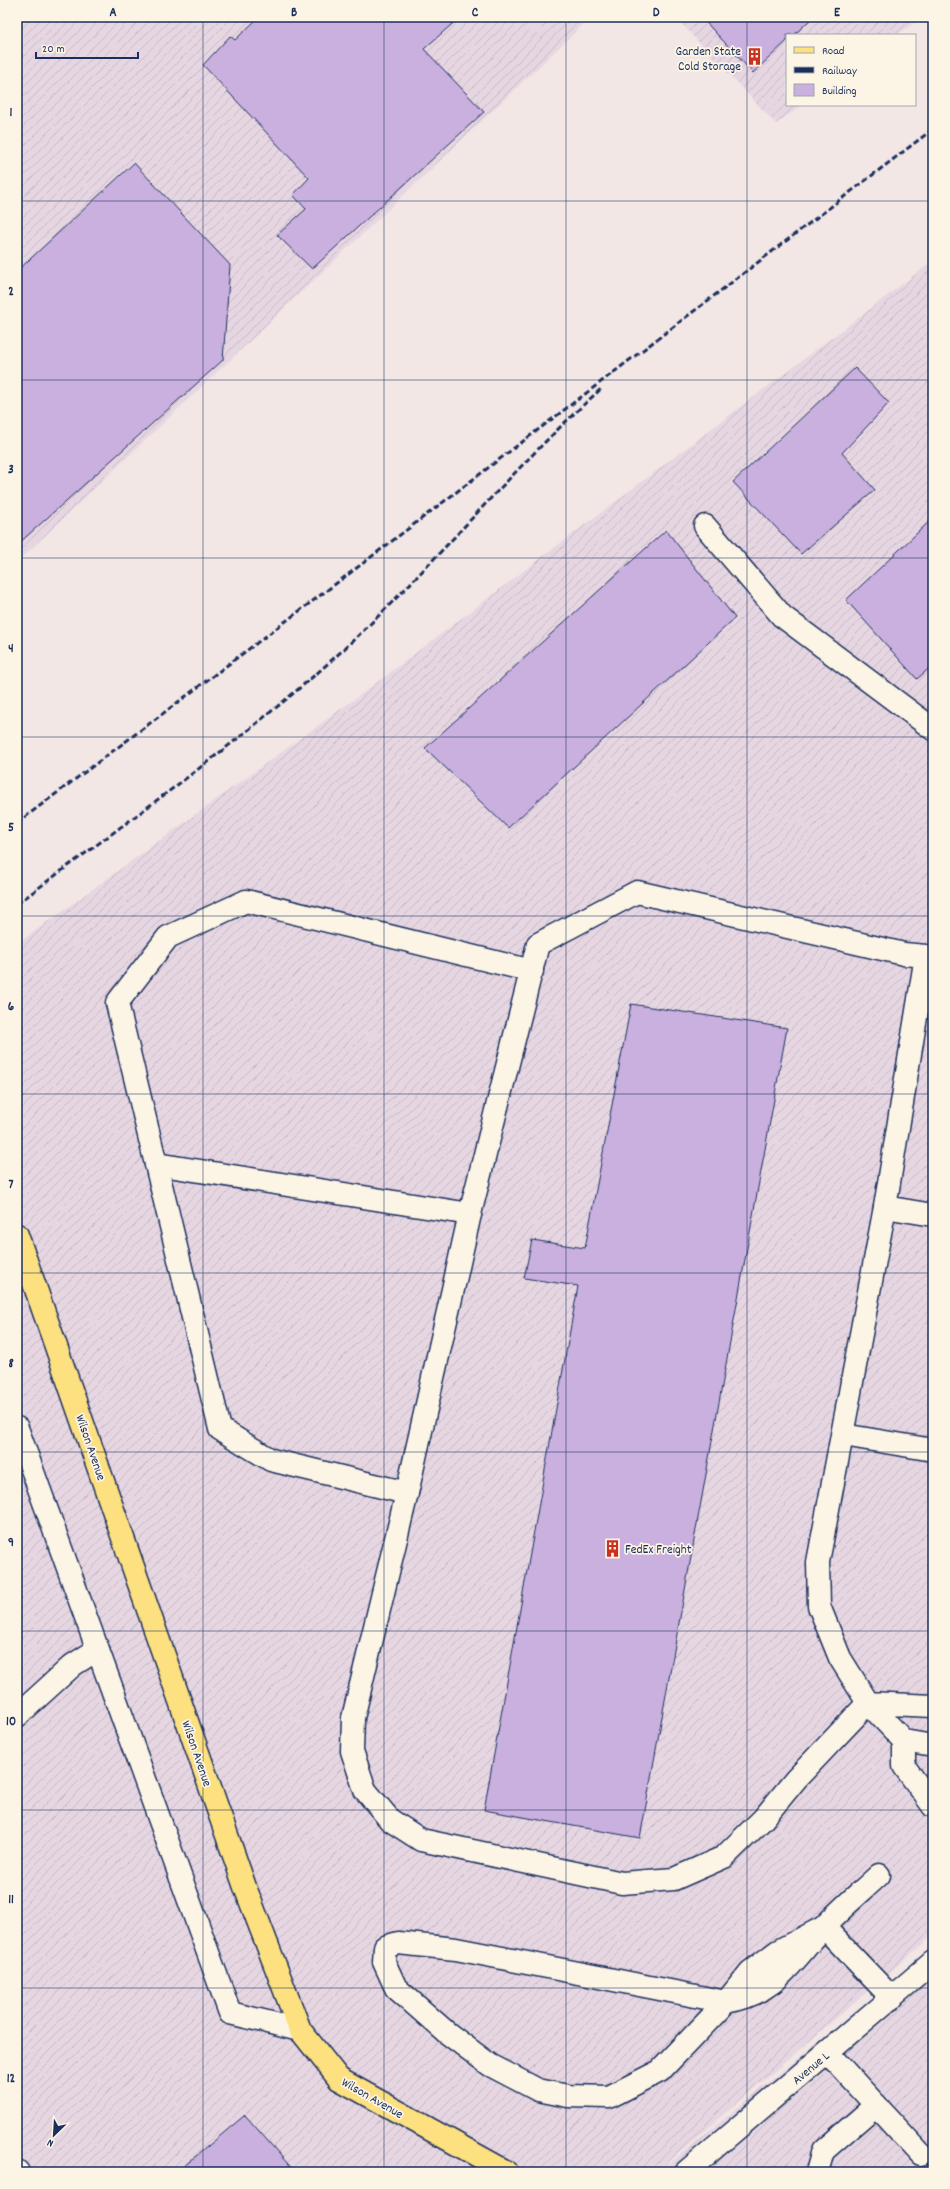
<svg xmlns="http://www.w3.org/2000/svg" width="950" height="2189" font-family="Dekko,sans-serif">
	<defs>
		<pattern id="industrial-furrows" width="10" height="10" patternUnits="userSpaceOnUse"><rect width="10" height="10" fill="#e6d6e2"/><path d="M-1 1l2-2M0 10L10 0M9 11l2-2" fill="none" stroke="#c5b8c4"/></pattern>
	</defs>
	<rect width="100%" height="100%" fill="#f2e7e4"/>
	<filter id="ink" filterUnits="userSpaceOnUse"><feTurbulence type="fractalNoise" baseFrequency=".025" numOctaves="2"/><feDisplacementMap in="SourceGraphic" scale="8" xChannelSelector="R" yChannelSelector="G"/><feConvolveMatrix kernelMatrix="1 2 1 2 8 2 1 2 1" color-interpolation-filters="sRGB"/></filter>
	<g filter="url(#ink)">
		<!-- industrial -->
		<g fill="url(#industrial-furrows)">
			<path d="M17 17H591L17 562Z"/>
			<path d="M675 17H922L897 35H787V105H802L776 124Z"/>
			<path d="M933 261V1935L657 2172H17V944L359 696Z"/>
			<path d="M933 1948V2172H659Z"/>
		</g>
		<!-- building -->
		<g fill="#c9b0df" stroke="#1b2f5e">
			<path d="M259 17H281L282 19 284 17H460L424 49 484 112 312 269 277 235 306 209 293 195 309 178 203 65 230 36 235 40Z"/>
			<path d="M701 17H813L794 35H787V41L753 73Z"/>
			<path d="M134 163 230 265 223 360 17 545V271Z"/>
			<path d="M855 368 889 403 842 453 875 490 801 554 733 482Z"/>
			<path d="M933 518V665L917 679 846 600Z"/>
			<path d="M666 530 735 618 508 828 425 748Z"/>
			<path d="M631 1004 787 1028 640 1838 484 1810 578 1286 524 1278 532 1240 585 1248Z"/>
			<path d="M245 2115 295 2172H177Z"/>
		</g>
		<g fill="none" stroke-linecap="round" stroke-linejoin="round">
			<defs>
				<g id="minor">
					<path d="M705 526 782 616 933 729"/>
					<path d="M156 1164 470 1214"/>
					<path d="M885 1207 933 1215"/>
					<path d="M17 1428 230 2013 300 2030"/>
					<path d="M843 1435 933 1450"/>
					<path d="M407 1493 271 1460 220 1429 117 1003 168 937 246 901 532 971"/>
					<path d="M933 1706 868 1703 796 1779 763 1819 724 1857 674 1879 622 1883 421 1840 390 1820 365 1790 352 1751 353 1718 407 1493 470 1214 538 944 637 892 904 954 926 956 885 1207 818 1562 819 1606 840 1658 868 1703 904 1741 933 1746"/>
					<path d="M17 1716 73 1665 98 1649"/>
					<path d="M904 1741V1766L933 1806"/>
					<path d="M824 1927 778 1951 750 1972 726 2002 660 2071 609 2097 568 2096 538 2090 490 2065 446 2032 396 1988 384 1962 385 1947 398 1943 456 1949 726 2002C776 1994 791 1962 823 1928 840 1909 861 1892 879 1875"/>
					<path d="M824 1927 892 1998"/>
					<path d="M827 2052 921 2154"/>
					<path d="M17 2171 18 2172"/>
					<path d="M686 2172 933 1962"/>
					<path d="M817 2172 823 2151 876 2105"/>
				</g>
				<path id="major" d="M17 1235 245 1887 300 2030 339 2079 507 2172"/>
			</defs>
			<!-- minor casing -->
			<use href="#minor" stroke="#1b2f5e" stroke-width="25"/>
			<!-- major casing -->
			<use href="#major" stroke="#1b2f5e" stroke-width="25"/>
			<!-- minor -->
			<use href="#minor" stroke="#fcf5e5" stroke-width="22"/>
			<!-- major -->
			<use href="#major" stroke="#fde080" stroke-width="22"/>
			<!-- rail -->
			<g stroke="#1b2f5e" stroke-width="3" stroke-dasharray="6 3" stroke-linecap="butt">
				<path d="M17 823 354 570 933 129"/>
				<path d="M17 904C117 829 221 756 316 674 418 586 501 478 602 388"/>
			</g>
		</g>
	</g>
	<!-- grid -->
	<path fill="none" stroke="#1b2f5e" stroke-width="1" stroke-opacity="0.55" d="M203 17V2172M384 17V2172M566 17V2172M747 17V2172M17 201H933M17 380H933M17 558H933M17 737H933M17 916H933M17 1094H933M17 1273H933M17 1452H933M17 1631H933M17 1810H933M17 1988H933"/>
	<!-- icons -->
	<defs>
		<symbol id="building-bare" viewBox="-9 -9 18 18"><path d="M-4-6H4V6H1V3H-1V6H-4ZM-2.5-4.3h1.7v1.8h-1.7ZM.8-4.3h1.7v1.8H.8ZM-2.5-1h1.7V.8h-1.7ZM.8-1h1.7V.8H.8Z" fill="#c8321e" stroke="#fcf5e5" stroke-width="2.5" paint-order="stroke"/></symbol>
	</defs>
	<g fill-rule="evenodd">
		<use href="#building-bare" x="742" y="44" width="25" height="25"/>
		<use href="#building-bare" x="600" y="1536" width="25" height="25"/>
	</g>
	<g text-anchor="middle" stroke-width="3.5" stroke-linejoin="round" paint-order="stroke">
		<!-- poi labels -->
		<g font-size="13" fill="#1b2f5e" stroke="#fcf5e5" text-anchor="end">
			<text x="741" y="55">Garden State<tspan x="741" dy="15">Cold Storage</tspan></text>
			<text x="625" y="1553" text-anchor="start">FedEx Freight</text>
		</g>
		<!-- street labels -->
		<g font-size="13" fill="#1b2f5e" stroke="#fcf5e5">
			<text transform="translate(92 1447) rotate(71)" y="5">Wilson Avenue</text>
			<text transform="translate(198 1753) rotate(71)" y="5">Wilson Avenue</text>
			<text transform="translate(810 2067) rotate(-40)" y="5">Avenue L</text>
			<text transform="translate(373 2097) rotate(30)" y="5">Wilson Avenue</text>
		</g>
	</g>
	<!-- margin -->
	<rect width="950" height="2189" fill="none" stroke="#fcf5e5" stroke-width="44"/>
	<!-- legend -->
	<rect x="786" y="34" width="130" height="72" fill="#fcf5e5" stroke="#a2a6af"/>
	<rect x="794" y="47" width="20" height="6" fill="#fde080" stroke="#a2a6af"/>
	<text x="822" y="54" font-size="12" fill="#1b2f5e">Road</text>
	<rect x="794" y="67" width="20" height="6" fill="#1b2f5e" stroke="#a2a6af"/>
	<text x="822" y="74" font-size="12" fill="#1b2f5e">Railway</text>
	<rect x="794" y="84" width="20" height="12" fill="#c9b0df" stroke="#a2a6af"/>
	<text x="822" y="94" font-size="12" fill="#1b2f5e">Building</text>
	<!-- north arrow -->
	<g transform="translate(54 2135) rotate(205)" stroke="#fcf5e5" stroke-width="3" paint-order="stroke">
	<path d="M0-3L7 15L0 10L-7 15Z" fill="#1b2f5e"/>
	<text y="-6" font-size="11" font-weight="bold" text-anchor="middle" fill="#1b2f5e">N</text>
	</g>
	<!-- scale -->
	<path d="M36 52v6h102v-6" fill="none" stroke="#1b2f5e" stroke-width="2"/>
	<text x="42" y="52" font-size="12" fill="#1b2f5e" stroke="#fcf5e5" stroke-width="3" paint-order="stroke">20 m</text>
	<rect x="22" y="22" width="906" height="2145" fill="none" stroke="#1b2f5e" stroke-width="1.5"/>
	<g font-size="13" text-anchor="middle" font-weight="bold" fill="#1b2f5e">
		<text x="113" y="16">A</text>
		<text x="294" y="16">B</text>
		<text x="475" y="16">C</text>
		<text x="656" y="16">D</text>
		<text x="837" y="16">E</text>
		<text x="11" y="116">1</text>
		<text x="11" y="295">2</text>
		<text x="11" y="473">3</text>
		<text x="11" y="652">4</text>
		<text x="11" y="831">5</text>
		<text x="11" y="1010">6</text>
		<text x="11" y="1188">7</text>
		<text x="11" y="1367">8</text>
		<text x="11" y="1546">9</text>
		<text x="11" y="1725">10</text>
		<text x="11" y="1903">11</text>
		<text x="11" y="2082">12</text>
	</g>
</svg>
